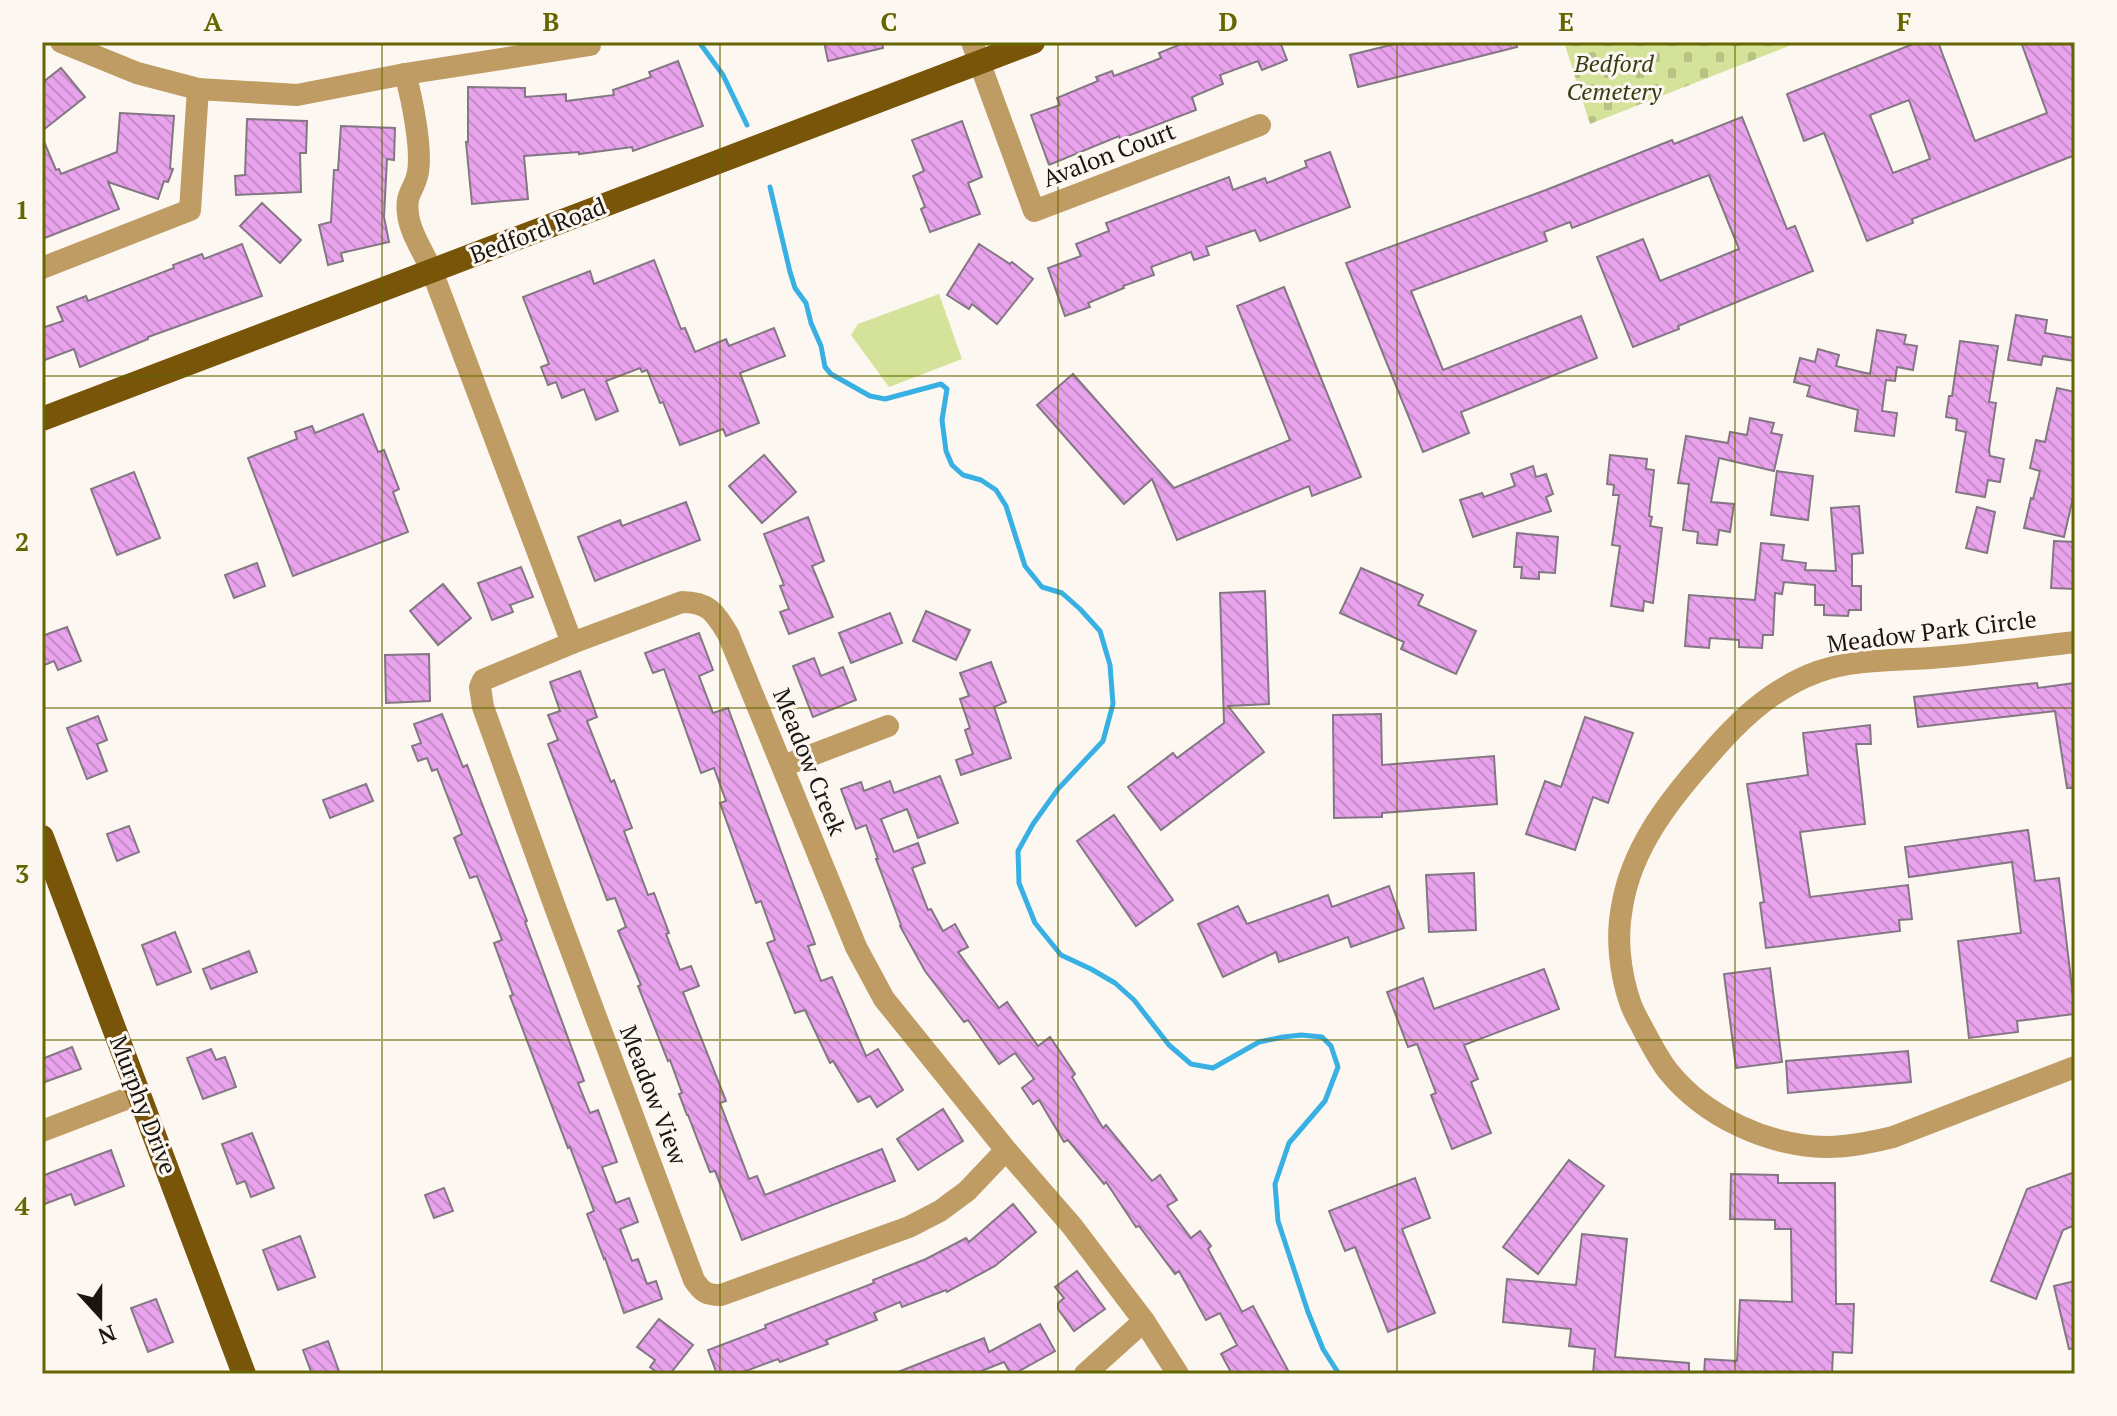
<svg xmlns="http://www.w3.org/2000/svg" width="2117" height="1416" font-family="'PT Serif',serif">
	<defs>
		<pattern id="cemetery-stones" width="16" height="16" patternUnits="userSpaceOnUse" patternTransform="scale(2)"><rect width="16" height="16" fill="#d5e299"/><path d="M2 7V4a2 2 0 0 1 4 0v3zM10 15v-3a2 2 0 0 1 4 0v3z" fill="#b6c183"/></pattern>
		<pattern id="building-back-hatch" width="6" height="6" patternUnits="userSpaceOnUse" patternTransform="scale(2)"><rect width="6" height="6" fill="#e9a3ed"/><path d="M-1 5l2 2M0 0l6 6M5-1l2 2" fill="none" stroke="#c78bca"/></pattern>
	</defs>
	<rect width="100%" height="100%" fill="#fdf7f1"/>
	<!-- cemetery -->
	<path fill="url(#cemetery-stones)" d="M1564 42H1799L1590 124Z"/>
	<!-- park -->
	<path fill="#d5e299" d="M939 294 962 359 889 387 851 335 858 324Z"/>
	<g fill="none" stroke-linecap="round" stroke-linejoin="round">
		<!-- stream -->
		<g stroke="#39b0e3" stroke-width="5">
			<path d="M699 42 723 75 747 125"/>
			<path d="M770 187 790 272 795 288 806 303 811 323 821 346 825 367 831 374 870 396 885 399 941 384 947 389 942 420 946 451 952 465 963 475 981 480 996 490 1006 506 1025 566 1042 587 1062 593 1080 609 1100 631 1110 665 1113 704 1103 741 1058 789 1033 824 1018 851 1019 883 1035 923 1061 955 1091 969 1115 983 1134 1000 1169 1045 1191 1064 1213 1068 1259 1042 1283 1037 1301 1035 1322 1037 1331 1046 1338 1067 1325 1101 1289 1143 1275 1184 1278 1221 1308 1312 1323 1349 1339 1374"/>
		</g>
	</g>
	<!-- building -->
	<g fill="url(#building-back-hatch)" stroke="#847784" stroke-width="2" fill-rule="evenodd">
		<path d="M824 42H882L883 48 828 61Z"/>
		<path d="M1186 42H1280L1287 60 1262 70 1258 61 1220 75 1223 84 1192 97 1196 110 1120 139 1119 136 1049 165 1031 115 1060 105 1057 98 1098 81 1096 77 1112 71 1114 76 1151 62 1161 58 1159 53Z"/>
		<path d="M1403 42H1516L1517 47 1358 87 1350 55Z"/>
		<path d="M1918 42H1938L1975 141 2047 113 2021 42H2070L2075 55V155L1912 219 1913 223 1867 241 1824 133 1804 141 1787 94ZM1909 100 1930 159 1893 173 1870 115Z"/>
		<path d="M678 61 703 126 633 151 632 147 579 154V152L524 156 528 199 472 204 466 142H468V87L525 88V97L566 94V101L614 95 613 90 651 77 649 72Z"/>
		<path d="M61 68 85 97 42 131V83Z"/>
		<path d="M120 113 174 116 170 168 173 169 168 182 164 181 158 199 108 182 119 209 42 239V137L56 170 59 169 61 174 117 152Z"/>
		<path d="M1742 117 1787 229 1795 226 1813 271 1678 326 1679 329 1633 347 1597 257 1643 239 1660 281 1739 249 1709 175 1572 228 1570 222 1544 232 1547 241 1411 291 1443 370 1581 316 1597 358 1461 412 1469 433 1423 452 1346 263 1546 190 1672 140 1674 144Z"/>
		<path d="M247 119 307 121 306 153H300L301 192 236 195 235 176 245 175Z"/>
		<path d="M962 121 982 177 968 183 980 214 930 232 921 209 925 207 913 176 924 171 912 140Z"/>
		<path d="M341 126 395 128 394 160 387 159 384 217 389 242 341 253 343 261 328 265 319 225 331 222 334 170H338Z"/>
		<path d="M1330 152 1350 207 1260 241 1255 230 1206 247 1209 255 1194 260 1191 252 1151 267 1154 275 1123 286 1124 288 1088 303 1090 307 1065 316 1048 268 1081 256 1076 244 1109 231 1106 223 1229 177 1233 190 1265 178 1267 183 1307 167 1305 161Z"/>
		<path d="M262 203 301 240 280 263 240 226Z"/>
		<path d="M242 244 262 296 148 337V339L80 367 74 349 42 361V328L63 321 57 307 86 296 88 301 174 268 173 265 202 254 204 259Z"/>
		<path d="M979 244 1010 264 1012 262 1033 279 997 324 972 304 969 309 947 295Z"/>
		<path d="M654 260 681 329 685 328 695 352 726 339 729 346 774 328 785 356 740 373 759 423 726 436 723 429 680 445 663 402 660 403 647 370 642 372 640 368 606 381 618 411 596 420 584 389 562 398 556 382 548 385 541 367 549 364 523 297 590 271 594 284Z"/>
		<path d="M1284 287 1361 477 1312 496 1309 486 1177 540 1152 479 1124 504 1037 405 1073 374 1174 488 1290 440 1237 306Z"/>
		<path d="M2016 315 2047 320 2045 333 2075 338V361L2043 356 2041 365 2008 360Z"/>
		<path d="M1877 330 1906 335 1904 344 1917 346 1913 370 1897 367 1895 381 1886 380 1882 411 1897 413 1894 436 1855 431 1858 410 1807 396 1810 386 1794 382 1800 358 1815 362 1818 349 1839 355 1836 366 1870 374Z"/>
		<path d="M1960 341 1998 346 1989 402 1996 403 1989 450 1990 456 2004 459 2000 482 1988 480 1985 497 1956 492 1966 432 1956 430 1957 419 1946 417 1949 396H1952Z"/>
		<path d="M2057 388 2075 392V489L2064 537 2024 528 2031 498 2033 499 2040 471 2030 468 2036 440 2045 442Z"/>
		<path d="M363 414 378 452 384 450 399 489 393 492 408 532 293 576 248 458 297 439 295 432 312 426 315 433Z"/>
		<path d="M1750 418 1774 423 1771 433 1782 435 1774 471 1719 458 1711 502 1734 504 1730 532 1719 530 1717 545 1697 543 1698 532 1683 530 1689 484 1678 483 1686 436 1728 443 1730 432 1747 435Z"/>
		<path d="M764 455 796 492 762 523 729 486Z"/>
		<path d="M1610 455 1647 459 1646 469 1654 470 1649 516 1652 517 1650 526 1662 528 1653 603 1644 601 1643 611 1611 606 1620 546 1612 545 1619 495H1613L1614 485 1607 484Z"/>
		<path d="M1533 466 1536 477 1546 474 1553 494 1546 497 1551 511 1473 537 1460 500 1482 493 1484 497 1515 486 1511 474Z"/>
		<path d="M1777 471 1813 476 1808 520 1771 515Z"/>
		<path d="M134 472 160 538 117 555 91 489Z"/>
		<path d="M686 502 700 540 595 581 578 537 620 520 622 526Z"/>
		<path d="M1859 506 1863 553 1852 554V586H1861V610H1849L1848 616 1824 615V605H1815V585L1784 582 1782 594 1775 593 1773 635H1763L1762 648 1739 647V640L1710 638 1709 648 1685 646 1689 595 1755 600 1761 543 1784 545 1782 560 1806 563 1805 570 1836 571 1831 508Z"/>
		<path d="M1977 507 1995 512 1987 553 1966 548Z"/>
		<path d="M808 517 824 561 812 566 833 617 789 634 780 612 789 609 780 586 784 585 764 534Z"/>
		<path d="M1517 533 1558 537 1555 573 1539 572V579L1521 578 1522 567H1514Z"/>
		<path d="M2054 541 2075 542V589L2051 588Z"/>
		<path d="M257 563 265 586 234 598 225 575Z"/>
		<path d="M521 567 533 597 510 605 513 612 492 620 478 583Z"/>
		<path d="M1361 568 1423 595 1418 605 1476 631 1456 674 1401 649 1404 642 1340 613Z"/>
		<path d="M443 584 471 618 438 645 410 611Z"/>
		<path d="M1265 591 1269 704 1228 706 1264 752 1161 830 1128 787 1173 753 1177 758 1224 723 1220 593Z"/>
		<path d="M926 611 970 630 956 660 913 641Z"/>
		<path d="M890 613 902 643 851 663 839 633Z"/>
		<path d="M67 627 81 661 58 670 54 661 42 666V636Z"/>
		<path d="M699 633 713 670 699 676 713 713 728 708 815 944 808 946 821 981 832 977 866 1056 878 1049 903 1090 877 1107 870 1096 858 1102 833 1061 830 1063 805 1010 795 1013 767 943 775 940 761 901 756 903 720 803 726 801 714 768 701 773 664 669 653 673 645 653Z"/>
		<path d="M429 654 430 701 386 703 385 655Z"/>
		<path d="M814 658 821 676 843 667 856 700 813 717 793 666Z"/>
		<path d="M991 662 1006 702 994 707 1011 758 961 775 956 760 973 754 965 730 970 728 960 699 969 696 960 673Z"/>
		<path d="M580 671 597 717 587 721 611 782 614 780 632 828 624 831 648 895 654 893 669 933 666 934 680 970 691 966 699 986 683 992 726 1101 720 1103 749 1179 757 1176 765 1195 882 1149 895 1181 742 1240 715 1171 710 1172 688 1115H687L679 1094 682 1093 670 1060 668 1061 638 986 641 985 618 931 626 927 615 898 607 900 548 744 558 740 548 715 560 711 550 682Z"/>
		<path d="M2037 683 2038 688 2075 683V788H2067L2055 711 1918 727 1914 697Z"/>
		<path d="M442 714 463 767 467 765 527 921 525 922 584 1081 578 1083 590 1113 598 1110 617 1162 602 1167 616 1203 629 1198 638 1222 620 1229 632 1261 638 1259 647 1284 656 1281 662 1299 624 1313 605 1258 604 1259 587 1214 594 1211 570 1147 568 1148 510 996 513 995 494 943 502 940 477 876 470 878 454 838 462 834 437 769 432 771 427 758 418 761 412 746 421 743 414 724Z"/>
		<path d="M1381 714 1382 765 1494 756 1497 804 1382 813V817L1334 818 1333 715Z"/>
		<path d="M98 716 107 740 97 744 107 771 87 779 67 728Z"/>
		<path d="M1585 717 1633 733 1608 803 1593 797 1575 850 1526 834 1545 781 1561 787Z"/>
		<path d="M1870 725 1871 744H1856L1865 824 1800 832 1810 897 1908 885 1912 919 1899 920 1900 931 1766 948 1760 903 1764 902 1747 784 1808 775 1803 733Z"/>
		<path d="M940 776 958 823 918 838 907 809 881 819 894 852 918 843 925 863 912 868 928 910 931 909 943 931 955 924 968 947 958 952 999 1008 1007 1002 1038 1046 1050 1037 1075 1074 1072 1077 1103 1128 1106 1125 1152 1181 1160 1175 1177 1200 1167 1206 1191 1238 1200 1231 1211 1246 1208 1249 1242 1312 1253 1306 1290 1374H1232L1221 1354 1237 1345 1220 1313 1206 1320 1179 1271 1175 1274 1139 1226 1136 1227 1106 1182 1104 1184 1068 1140 1064 1142 1039 1100 1033 1104 1022 1088 1034 1079 1015 1053 999 1064 968 1020 964 1022 925 971 900 926 901 925 876 859H878L866 825 856 829 841 789 861 782 864 791 890 781 894 793Z"/>
		<path d="M366 784 373 801 330 818 323 800Z"/>
		<path d="M1114 815 1173 900 1136 926 1077 841Z"/>
		<path d="M129 826 139 852 117 861 107 834Z"/>
		<path d="M2028 830 2035 881 2059 878 2075 1014 2017 1021 2018 1032 1969 1038 1958 941 2021 933 2012 862 1909 877 1905 847Z"/>
		<path d="M1474 873 1476 930 1429 932 1426 875Z"/>
		<path d="M1389 886 1404 928 1351 947 1348 937 1279 962 1276 952 1223 977 1198 924 1238 906 1247 924 1328 895 1332 907Z"/>
		<path d="M175 932 191 972 157 985 142 945Z"/>
		<path d="M249 951 257 972 211 989 203 969Z"/>
		<path d="M1770 968 1782 1062 1736 1068 1724 974Z"/>
		<path d="M1544 969 1559 1009 1464 1045 1478 1079 1471 1082 1491 1133 1452 1149 1431 1095 1436 1093 1417 1044 1408 1047 1387 992 1423 978 1434 1009Z"/>
		<path d="M72 1047 81 1069 42 1083V1059Z"/>
		<path d="M211 1049 216 1060 225 1057 236 1087 203 1099 187 1058Z"/>
		<path d="M1908 1051 1911 1082 1788 1093 1786 1061Z"/>
		<path d="M943 1109 963 1141 918 1170 897 1139Z"/>
		<path d="M252 1133 274 1188 251 1197 245 1181 237 1184 222 1144Z"/>
		<path d="M111 1150 124 1186 75 1205 71 1194 42 1205V1176Z"/>
		<path d="M1569 1160 1604 1186 1538 1274 1503 1247Z"/>
		<path d="M2075 1172V1225L2063 1230 2036 1299 1991 1281 2027 1189Z"/>
		<path d="M1731 1174 1778 1175V1183H1835L1836 1304H1854L1852 1353 1833 1352 1832 1374H1704L1705 1359 1737 1361 1740 1300 1792 1302 1791 1229H1775V1220L1730 1219Z"/>
		<path d="M1415 1178 1430 1218 1402 1229 1435 1313 1388 1332 1355 1247 1345 1251 1329 1211Z"/>
		<path d="M444 1188 453 1211 434 1218 425 1195Z"/>
		<path d="M1013 1204 1036 1232 995 1266 947 1292 946 1290 902 1307 900 1302 874 1313 877 1320 826 1340 828 1344 780 1362 778 1359 738 1374H717L708 1350 766 1328 765 1325 874 1283 873 1280 926 1259 966 1238 969 1242Z"/>
		<path d="M1582 1234 1627 1239 1615 1357 1689 1363V1374H1593L1595 1349 1569 1346 1571 1329 1503 1322 1507 1279 1576 1285Z"/>
		<path d="M300 1236 315 1277 278 1290 263 1250Z"/>
		<path d="M1077 1271 1105 1309 1074 1331 1058 1309V1303L1064 1298 1055 1287Z"/>
		<path d="M2075 1281V1348L2069 1349 2054 1286Z"/>
		<path d="M156 1299 173 1342 148 1352 131 1308Z"/>
		<path d="M659 1319 693 1345 670 1374H659L650 1367 655 1360 637 1347Z"/>
		<path d="M1040 1324 1055 1351 1014 1374H1011L1004 1362 974 1374H893L984 1338 989 1352Z"/>
		<path d="M328 1341 340 1374H312L303 1350Z"/>
	</g>
	<g fill="none" stroke-linecap="round" stroke-linejoin="round">
		<!-- minor -->
		<g stroke="#be9c64" stroke-width="22">
			<path d="M61 42 137 73 198 89 297 95 405 74 590 45"/>
			<path d="M972 42 1034 211 1260 125"/>
			<path d="M405 74C412 98 422 148 418 172 415 190 405 192 408 214 410 233 424 253 432 271L572 643"/>
			<path d="M42 268 190 210 198 89"/>
			<path d="M2075 642C2031 647 1987 653 1943 657 1900 661 1857 658 1817 672 1769 690 1736 723 1704 761 1667 803 1631 850 1622 907 1616 937 1620 973 1630 1002 1633 1012 1639 1021 1643 1029 1651 1044 1658 1058 1668 1071 1705 1117 1768 1146 1827 1147 1850 1147 1872 1142 1893 1137L2075 1067"/>
			<path d="M783 766 888 726"/>
			<path d="M42 1131 139 1094"/>
			<path d="M1006 1150 967 1191 940 1211 909 1227 721 1295C706 1295 702 1292 694 1280L555 907 483 707 480 687 483 680 572 643 682 602C709 602 715 613 728 634L856 947 884 999 1006 1150 1072 1226 1144 1321 1178 1374"/>
			<path d="M1085 1374 1144 1321"/>
		</g>
		<!-- major -->
		<g stroke="#785508" stroke-width="24">
			<path d="M42 419 1033 42"/>
			<path d="M42 837 244 1374"/>
		</g>
	</g>
	<!-- grid -->
	<path fill="none" stroke="#660" stroke-width="2" stroke-opacity="0.55" d="M382 42V1374M720 42V1374M1058 42V1374M1397 42V1374M1735 42V1374M42 376H2075M42 708H2075M42 1040H2075"/>
	<g text-anchor="middle" stroke-width="6" stroke-linejoin="round" paint-order="stroke">
		<!-- park labels -->
		<g font-size="24" font-style="italic" fill="#373d13" stroke="#fdf7f1">
			<text x="1614" y="72">Bedford<tspan x="1614" dy="28">Cemetery</tspan></text>
		</g>
		<!-- street labels -->
		<g font-size="24" fill="#1a1511" stroke="#fdf7f1">
			<text transform="translate(1109 155) rotate(-21)" y="8">Avalon Court</text>
			<text transform="translate(538 231) rotate(-21)" y="8">Bedford Road</text>
			<text transform="translate(1932 632) rotate(-7)" y="8">Meadow Park Circle</text>
			<text transform="translate(809 762) rotate(68)" y="8">Meadow Creek</text>
			<text transform="translate(653 1095) rotate(69)" y="8">Meadow View</text>
			<text transform="translate(143 1105) rotate(69)" y="8">Murphy Drive</text>
		</g>
	</g>
	<!-- border -->
	<rect width="2117" height="1416" fill="none" stroke="#fdf7f1" stroke-width="88"/>
	<!-- north arrow -->
	<g transform="translate(100 1316) rotate(159)" stroke="#fdf7f1" stroke-width="6" paint-order="stroke">
	<path d="M0-6L14 30L0 20L-14 30Z" fill="#1a1511"/>
	<text y="-12" font-size="22" font-weight="bold" text-anchor="middle" fill="#1a1511">N</text>
	</g>
	<rect x="44" y="44" width="2029" height="1328" fill="none" stroke="#660" stroke-width="3"/>
	<g font-size="26" text-anchor="middle" font-weight="bold" fill="#660">
		<text x="213" y="31">A</text>
		<text x="551" y="31">B</text>
		<text x="889" y="31">C</text>
		<text x="1228" y="31">D</text>
		<text x="1566" y="31">E</text>
		<text x="1904" y="31">F</text>
		<text x="22" y="219">1</text>
		<text x="22" y="551">2</text>
		<text x="22" y="883">3</text>
		<text x="22" y="1215">4</text>
	</g>
</svg>
